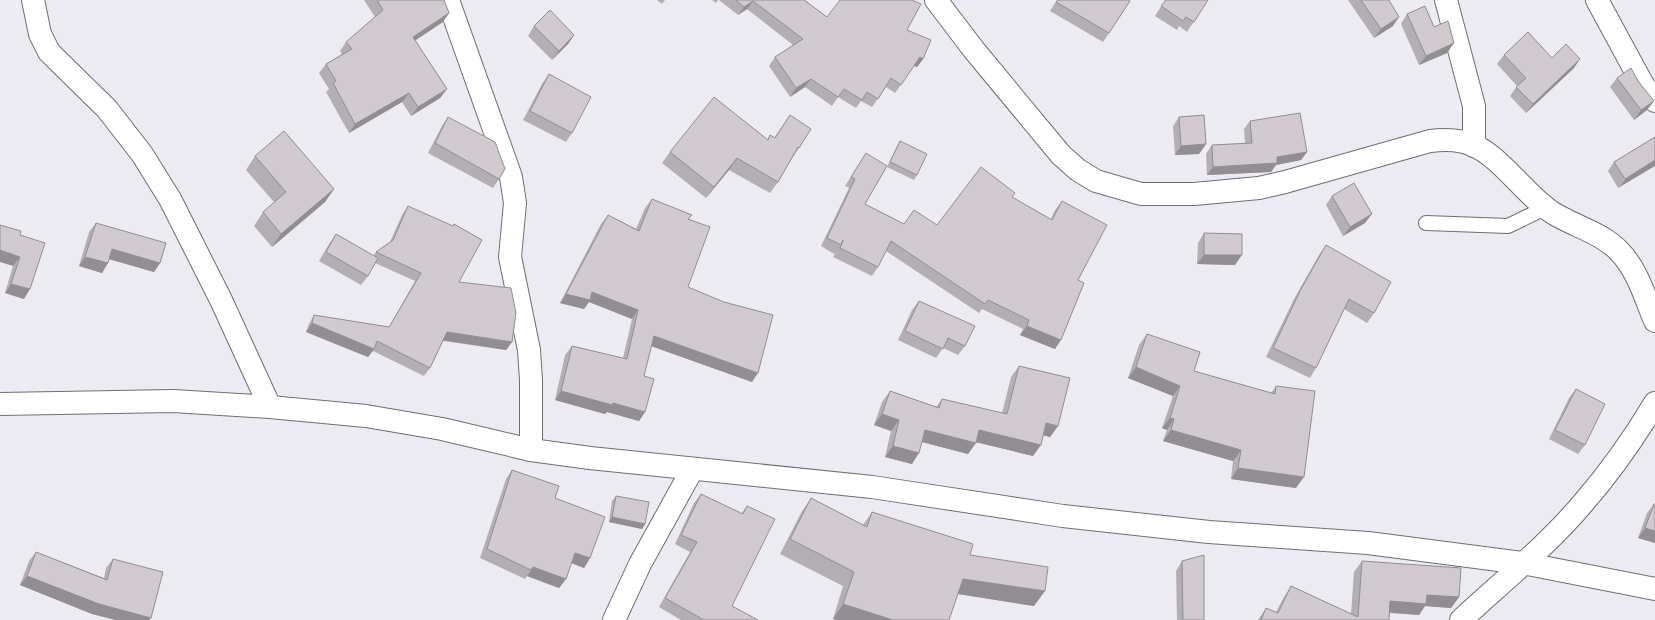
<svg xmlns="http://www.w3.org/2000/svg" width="1655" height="620" font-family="Roboto,sans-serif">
	<rect width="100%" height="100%" fill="#edebf2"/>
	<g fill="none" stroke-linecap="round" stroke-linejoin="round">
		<defs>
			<path id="service" d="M1426 223 1508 226 1545 208"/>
			<g id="minor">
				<path d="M33 0 40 34 49 52 107 109 142 154 170 199 221 300 270 407"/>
				<path d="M448 0 511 177 515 203 510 257 529 350 531 380V450"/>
				<path d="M936 0 974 50 1061 155 1078 170 1096 181 1141 194H1194L1259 188 1285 182 1430 141C1445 139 1461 139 1475 146 1503 159 1526 196 1553 213 1574 226 1602 233 1619 251 1637 269 1645 297 1655 321"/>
				<path d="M1446 0 1474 106V146"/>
				<path d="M1597 0 1642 83 1655 101"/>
				<path d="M0 404 173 401 270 407 366 416 442 429 531 450 590 458 872 487 1063 516 1209 532 1368 543 1522 563 1655 589"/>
				<path d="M614 620 640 564 692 470"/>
				<path d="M1461 620C1502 582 1548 545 1584 502 1611 471 1634 438 1655 403"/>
			</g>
		</defs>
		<!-- service casing -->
		<use href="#service" stroke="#6e6d73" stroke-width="16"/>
		<!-- minor casing -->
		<use href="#minor" stroke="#6e6d73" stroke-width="24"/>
		<!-- service -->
		<use href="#service" stroke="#fff" stroke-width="14"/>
		<!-- minor -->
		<use href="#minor" stroke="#fff" stroke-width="22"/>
	</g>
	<!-- wall -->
	<g fill="#b3aeb2">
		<path d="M364 0H444L449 13 443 22 415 40 447 89 440 98 411 116 402 102 349 133 326 92 329 89 319 73 326 64 342 54 340 51 346 42 375 17Z"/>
		<path d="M657 0H665L662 4Z"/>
		<path d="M712 0H718L716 3Z"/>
		<path d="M719 0H804L827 17 907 30 923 59 917 67 914 66 895 93 886 87 872 107 861 101 856 108 838 97 832 106 805 87 790 97 769 66 775 57 793 45 747 9 738 15Z"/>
		<path d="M1057 0H1128L1109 33 1103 42 1050 11Z"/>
		<path d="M1165 0H1208L1187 32 1179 26 1177 30 1155 16Z"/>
		<path d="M1348 0H1389L1393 26 1374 38Z"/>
		<path d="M1407 14 1434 27 1454 43 1447 53 1419 65 1401 24Z"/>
		<path d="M534 26 574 35 568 44 552 60 528 36Z"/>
		<path d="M1504 55 1552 58 1574 68 1526 113 1510 96 1517 86 1497 64Z"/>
		<path d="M549 74 572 133 566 142 523 120 542 84Z"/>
		<path d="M1617 78 1638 81 1654 101 1647 110 1634 120 1610 87Z"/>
		<path d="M790 115 799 148 791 160 778 182 770 193 729 170 706 198 662 163 670 152 767 140 770 135 774 138Z"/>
		<path d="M448 117 499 179 493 188 428 153 442 126Z"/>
		<path d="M1179 117 1206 144 1199 154 1175 155 1173 126Z"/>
		<path d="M1250 121 1307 152 1301 160 1276 165 1271 172 1207 175 1206 154 1212 145 1245 143 1244 129Z"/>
		<path d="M1655 137 1618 188 1608 171 1614 162Z"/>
		<path d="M900 141 917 175 914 180 887 167 897 146Z"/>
		<path d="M866 153 865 204 904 224 937 225 1012 197 1051 219 1055 210 1062 201 1078 280 1055 349 1020 335 1023 329 982 309 979 313 886 251 878 267 872 276 833 257 836 252 834 254 821 246 849 188 845 186Z"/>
		<path d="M255 156 334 189 325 202 272 247 254 226 263 212 274 202 246 170Z"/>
		<path d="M1332 196 1365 223 1343 236 1326 205Z"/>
		<path d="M652 199 689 219 688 287 752 382 651 346 644 376 645 412 639 421 607 412 605 414 555 400 565 355 572 346 623 358 632 319 589 302 584 309 560 303 601 224 608 215 636 229 645 208Z"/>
		<path d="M408 206 459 282 512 342 506 350 443 341 430 368 424 376 373 351 368 357 306 332 309 324 314 315 389 327 415 281 375 263 368 276 361 285 319 261 329 244 336 234 373 256 376 252 390 242 402 215Z"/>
		<path d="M96 223 160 263 154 272 109 259 102 273 79 266 89 232Z"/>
		<path d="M1204 233 1235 265 1197 264 1198 243Z"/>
		<path d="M20 235 24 299 5 293 13 266Z"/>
		<path d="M1326 245 1374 313 1367 323 1344 309 1316 368 1310 378 1266 357 1294 299 1319 255Z"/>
		<path d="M919 301 965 346 958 355 943 348 936 358 898 340 912 310Z"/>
		<path d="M1147 334 1194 371 1271 393 1276 386 1296 488 1231 479 1233 461 1163 441 1167 430 1162 428 1173 396 1128 378 1139 345Z"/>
		<path d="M1019 366 1058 426 1050 437 1043 435 1033 456 976 442 968 454 922 442 912 464 885 457 891 431 874 425 882 402 890 391 936 407 942 399 1002 413 1011 377Z"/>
		<path d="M1576 389 1585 445 1578 454 1549 439 1569 398Z"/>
		<path d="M512 470 555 498 590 558 584 568 571 563 566 579 559 588 527 576 525 579 480 558 506 479Z"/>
		<path d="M701 494 741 514 747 506 732 606 758 620H681L659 607 690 552 675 544 694 503Z"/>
		<path d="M616 496 645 524 642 529 609 522 612 501Z"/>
		<path d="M811 498 863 525 872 512 970 555 1034 606 958 594 949 620H837L833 619 843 586 780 554 801 513Z"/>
		<path d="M1654 504 1655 543 1638 538 1647 513Z"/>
		<path d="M36 552 104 578 106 568 113 559 151 618 149 620H116L92 614 20 585 29 561Z"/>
		<path d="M1182 561 1204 620H1177L1176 571Z"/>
		<path d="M1362 561 1459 597 1451 608 1425 606 1419 615 1389 613V620H1258L1266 608 1276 612 1284 597 1291 586 1351 614 1354 572Z"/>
	</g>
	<!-- shaded-wall -->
	<g fill="#928d91">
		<path d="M753 1 747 9 738 15 744 7Z"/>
		<path d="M449 13 443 22 407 46 413 37Z"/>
		<path d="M1399 17 1393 26 1374 38 1381 29Z"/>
		<path d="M574 35 568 44 552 60 559 51Z"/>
		<path d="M1454 43 1447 53 1419 65 1426 56Z"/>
		<path d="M920 57 923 59 917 67 914 66Z"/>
		<path d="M1580 59 1574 68 1526 113 1533 104Z"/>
		<path d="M811 79 805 87 790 97 796 88Z"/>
		<path d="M447 89 440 98 411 116 418 107Z"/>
		<path d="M409 93 402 102 349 133 355 124Z"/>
		<path d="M1654 101 1647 110 1634 120 1641 110Z"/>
		<path d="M1206 144 1199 154 1175 155 1181 146Z"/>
		<path d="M1307 152 1301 160 1276 165 1271 172 1207 175 1213 167Z"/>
		<path d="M737 158 729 170 706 198 714 187Z"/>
		<path d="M1655 160V166L1618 188 1625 179Z"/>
		<path d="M334 189 325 202 272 247 281 234Z"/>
		<path d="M1372 214 1365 223 1343 236 1350 227Z"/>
		<path d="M112 249 160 263 154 272 105 258Z"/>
		<path d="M0 250 20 257 13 266 0 262Z"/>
		<path d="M1204 255H1242L1235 265 1197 264Z"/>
		<path d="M85 257 108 263 102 273 79 266Z"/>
		<path d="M11 284 30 289 24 299 5 293Z"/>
		<path d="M592 292 638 310 632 319 589 302 584 309 560 303 566 294Z"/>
		<path d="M312 323 374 349 368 357 306 332Z"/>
		<path d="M1027 326 1061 340 1055 349 1020 335Z"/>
		<path d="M447 332 512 342 506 350 442 340Z"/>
		<path d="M654 336 758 373 752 382 648 345Z"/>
		<path d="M1136 367 1180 386 1173 396 1128 378Z"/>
		<path d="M561 391 613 403 645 412 639 421 607 412 605 414 555 400Z"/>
		<path d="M882 414 899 420 891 431 874 425Z"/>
		<path d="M1170 418 1174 419 1167 430 1162 428Z"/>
		<path d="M1046 423 1058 426 1050 437 1038 434Z"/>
		<path d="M925 430 976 443 968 454 918 441Z"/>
		<path d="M979 430 1041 445 1033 456 971 441Z"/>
		<path d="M1171 430 1241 450 1233 461 1163 441Z"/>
		<path d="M893 446 919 453 912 464 885 457Z"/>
		<path d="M1238 468 1304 477 1296 488 1231 479Z"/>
		<path d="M612 517 645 524 642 529 609 522Z"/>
		<path d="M1645 528 1655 531V543L1638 538Z"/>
		<path d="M575 553 590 558 584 568 569 562Z"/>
		<path d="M533 567 566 579 559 588 527 576Z"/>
		<path d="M27 576 151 618 149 620H116L92 614 20 585Z"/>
		<path d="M963 579 1045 591 1034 606 952 593Z"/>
		<path d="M1427 595 1459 597 1451 608 1425 606 1419 615 1383 612 1390 601Z"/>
		<path d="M843 604 893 620H837L833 619Z"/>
	</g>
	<!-- building -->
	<g fill="#d0cacf" stroke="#928d91">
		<path d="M377 0H444L449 13 413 37 447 89 418 107 409 93 355 124 333 83 336 81 326 64 352 49 346 42 383 10Z"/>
		<path d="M736 0H804L827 17 840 0H912L921 4 907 30 931 40 923 59 920 57 901 85 891 78 878 99 867 92 862 100 844 89 838 97 811 79 796 88 775 57 803 39 753 1 744 7Z"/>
		<path d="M1058 0H1128L1130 1 1109 33 1056 2Z"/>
		<path d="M1166 0H1208L1194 22 1186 17 1183 21 1161 6Z"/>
		<path d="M1361 0H1389L1399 17 1381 29Z"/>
		<path d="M1425 6 1434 27 1448 21 1454 43 1426 56 1407 14Z"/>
		<path d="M550 10 574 35 559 51 534 26Z"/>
		<path d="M1528 32 1552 58 1566 44 1580 59 1533 104 1516 87 1526 78 1504 55Z"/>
		<path d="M1631 68 1638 81 1654 101 1641 110 1617 78Z"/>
		<path d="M549 74 591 97 572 133 530 111Z"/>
		<path d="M714 97 768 140 770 135 775 138 790 115 811 129 799 148 798 147 778 182 737 158 714 187 670 152Z"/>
		<path d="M1300 113 1307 152 1277 157V163L1213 167 1212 145 1252 143 1250 121Z"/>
		<path d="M1204 115 1206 144 1181 146 1179 117Z"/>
		<path d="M448 117 495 142 505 169 499 179 435 143Z"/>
		<path d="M284 131 334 189 281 234 263 212 286 192 255 156Z"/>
		<path d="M1655 137V160L1625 179 1614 162Z"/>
		<path d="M900 141 927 154 917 175 890 162Z"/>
		<path d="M866 153 887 166 865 204 904 224 914 210 937 225 981 167 1015 193 1012 197 1052 220 1062 201 1107 225 1078 280 1084 283 1061 340 1027 326 1029 320 988 300 985 304 891 241 878 267 840 248 843 240 841 245 827 238 855 179 851 177Z"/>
		<path d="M1354 183 1372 214 1350 227 1332 196Z"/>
		<path d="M652 199 692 215 688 219 710 227 688 287 724 302 773 315 758 373 654 336 644 376 654 379 645 412 613 403 612 405 561 391 572 346 627 359 638 310 592 292 590 300 566 294 608 215 639 231Z"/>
		<path d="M408 206 453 226 454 224 482 240 459 282 511 288 516 313 512 342 447 332 430 368 377 341 374 349 312 323 314 315 389 327 421 273 376 252 393 240Z"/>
		<path d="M96 223 166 243 160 263 112 249 108 263 85 257Z"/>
		<path d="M0 225 21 231 20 235 45 243 30 289 11 284 20 257 0 250Z"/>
		<path d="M1204 233 1242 234V255H1204Z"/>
		<path d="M336 234 378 258 368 276 326 252Z"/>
		<path d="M1326 245 1391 282 1374 313 1349 299 1316 368 1273 348 1301 289Z"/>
		<path d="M919 301 975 326 965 346 948 338 943 349 905 331Z"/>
		<path d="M1147 334 1200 352 1194 371 1275 394 1276 386 1315 391 1304 477 1238 468 1241 450 1171 430 1174 419 1170 418 1180 386 1136 367Z"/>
		<path d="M1019 366 1070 378 1058 426 1046 423 1041 445 979 430 976 443 925 430 919 453 893 446 899 420 882 414 890 391 939 408 942 399 1007 414Z"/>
		<path d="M1576 389 1605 404 1585 445 1555 430Z"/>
		<path d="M512 470 559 486 555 498 605 517 590 558 575 553 566 579 533 567 531 570 487 549Z"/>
		<path d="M701 494 743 514 747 506 775 519 732 606 758 620H704L665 598 697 542 681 535Z"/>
		<path d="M616 496 649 502 645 524 612 517Z"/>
		<path d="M811 498 867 527 872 512 973 544 970 555 1048 567 1045 591 963 579 949 620H893L843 604 854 572 790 539Z"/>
		<path d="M1654 504H1655V531L1645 528Z"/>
		<path d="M36 552 107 580 113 559 163 572 151 618 99 604 27 576Z"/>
		<path d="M1204 555V620H1183L1182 561Z"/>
		<path d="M1362 561 1461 568 1459 597 1427 595 1426 604 1390 601 1389 620H1261L1266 608 1278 613 1291 586 1358 617Z"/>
	</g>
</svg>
